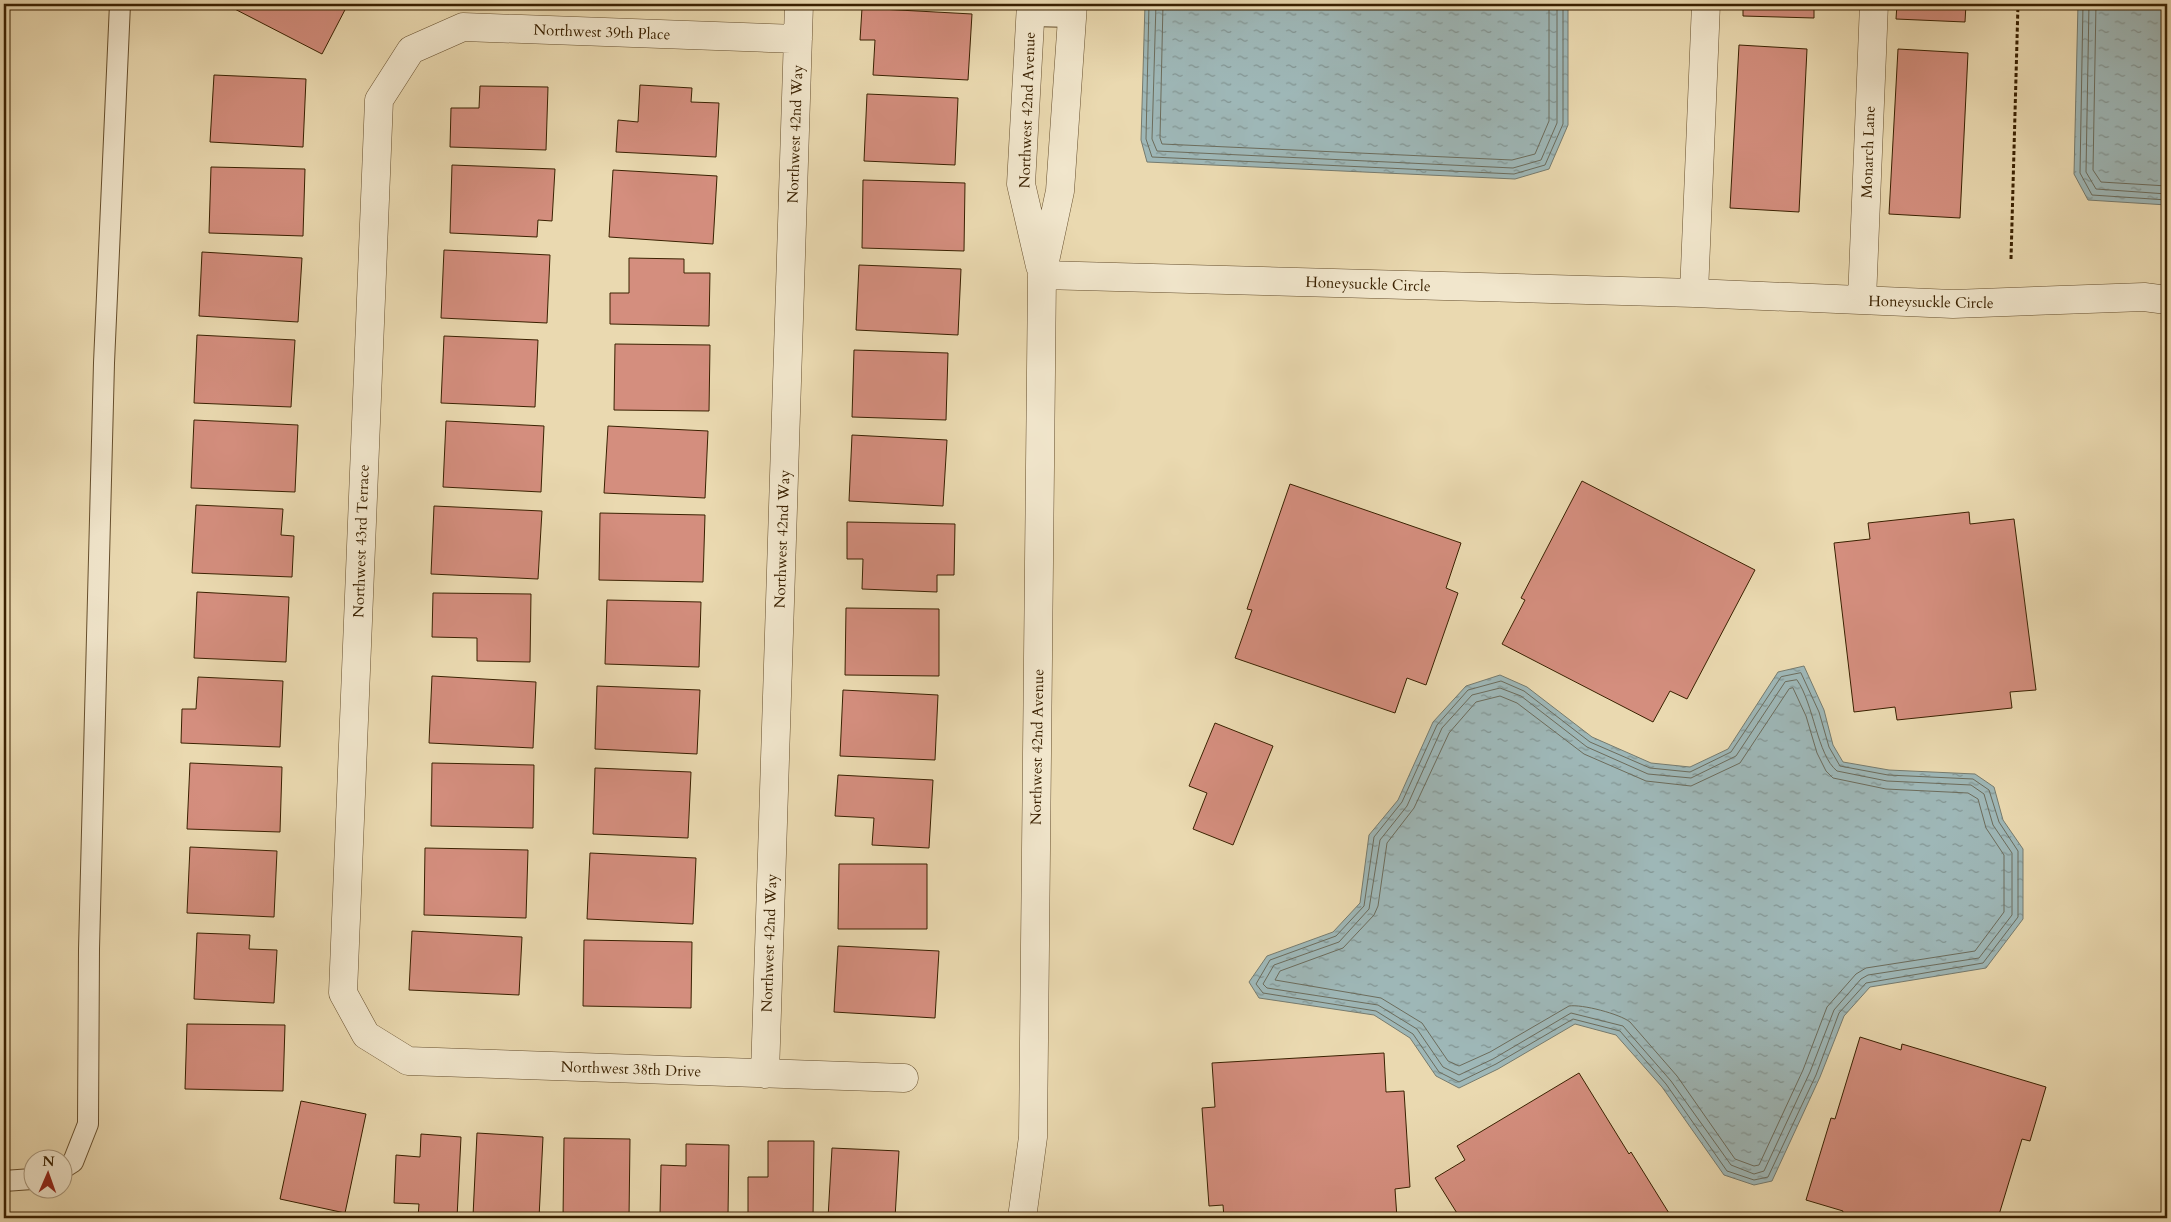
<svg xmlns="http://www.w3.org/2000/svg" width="2171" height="1222" viewBox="0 0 2171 1222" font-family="Cardo,serif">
<defs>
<pattern id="water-ripples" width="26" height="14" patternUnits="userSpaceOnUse" patternTransform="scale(1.25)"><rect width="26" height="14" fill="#9eb7b7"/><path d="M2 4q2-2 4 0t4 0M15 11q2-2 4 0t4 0" fill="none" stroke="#829492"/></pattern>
</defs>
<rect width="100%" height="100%" fill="#ead9b0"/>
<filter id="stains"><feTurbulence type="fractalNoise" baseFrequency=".004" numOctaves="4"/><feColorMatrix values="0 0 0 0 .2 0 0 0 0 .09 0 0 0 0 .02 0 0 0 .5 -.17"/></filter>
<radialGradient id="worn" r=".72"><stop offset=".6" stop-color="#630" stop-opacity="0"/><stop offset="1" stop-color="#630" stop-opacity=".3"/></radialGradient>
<!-- water -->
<path fill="url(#water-ripples)" stroke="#767b6e" d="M1145 4H1568V125L1549 169 1515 179 1147 162 1141 140Z
M2078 4H2167V205L2088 200 2074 174Z
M1804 666 1824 710 1833 745 1843 762 1889 770 1975 774 1994 787 2003 820 2023 849V919L1986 968 1870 987 1844 1016 1820 1077 1772 1181 1754 1185 1724 1175 1662 1087 1616 1035 1575 1024 1498 1069 1459 1088 1436 1076 1410 1038 1374 1015 1259 998 1249 982 1267 956 1333 932 1360 903 1369 835 1398 800 1433 722 1466 686 1500 675 1527 687 1592 737 1651 763 1690 767 1728 749 1778 672Z"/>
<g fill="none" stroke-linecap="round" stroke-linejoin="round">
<!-- shore -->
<path stroke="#6c6c5c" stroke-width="1" d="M1149 4 1146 139 1152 157 1514 174 1545 165 1563 124V4
M1156 4 1152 139 1157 151 1513 168 1541 160 1557 123V4
M1163 4 1160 138 1162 144 1512 160 1535 154 1549 121V4
M2083 4 2080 173 2092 195 2167 200
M2089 4 2086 172 2096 189 2167 194
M2096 4 2093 170 2101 182 2167 186
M1801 673 1819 712 1829 747 1840 766 1888 775 1973 779 1989 790 1999 822 2018 851V917L1983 963 1866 983 1839 1013 1816 1075 1768 1177 1754 1180 1727 1171 1666 1084 1620 1031 1573 1019 1496 1064 1459 1082 1439 1072 1413 1034 1376 1011 1263 993 1256 984 1270 960 1336 936 1364 906 1374 837 1402 802 1437 725 1468 690 1501 681 1524 691 1590 742 1650 768 1690 772 1731 752 1781 677Z
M1797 680C1814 704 1817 755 1837 771L1887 781 1971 785 1984 794 1993 825 2012 853V915L1979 958 1868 975 1861 979 1834 1010 1810 1072 1764 1171 1754 1174 1731 1165 1671 1081 1623 1026 1571 1013 1493 1059 1459 1075 1443 1067 1417 1029 1378 1005 1267 988 1263 984 1274 965 1339 942 1369 909 1380 840 1407 806 1442 728 1472 695 1500 688 1521 696 1587 747 1648 774 1691 778 1736 756 1785 682Z
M1793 688 1806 716 1817 753 1826 771 1833 778 1886 789 1968 793 1978 799 1986 828 2004 855V912L1975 951 1866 968 1856 974 1827 1007 1803 1070 1759 1165 1754 1166 1735 1159 1677 1076 1630 1022C1620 1014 1582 1004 1569 1006L1490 1052 1459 1066 1448 1061 1422 1023 1381 998 1275 980 1280 971 1343 948 1374 915 1378 906 1387 843 1414 808 1449 733 1476 702 1500 696 1517 703 1584 754 1646 781 1691 786 1740 763 1789 689Z"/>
</g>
<!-- building -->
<path fill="#d48e7e" stroke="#3a2101" d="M225 4H348L322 54Z
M1743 4H1814V18L1743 16Z
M1897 4H1966L1965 22 1896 19Z
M862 8 972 14 968 80 873 75 875 40H860Z
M1739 45 1807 49 1799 212 1730 208Z
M1898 49 1968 53 1960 218 1889 214Z
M214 75 306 79 303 147 210 142Z
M640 85 692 88 691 102 719 103 716 157 616 152 618 120 638 122Z
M480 86 548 87 546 150 450 147 451 108H479Z
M867 94 958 98 955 165 864 161Z
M452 165 555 169 552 221 538 220 537 237 450 233Z
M211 167 305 169 303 236 209 233Z
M613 170 717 176 713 244 609 237Z
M863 180 965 183 964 251 862 248Z
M444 250 550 255 547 323 441 318Z
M202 252 302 258 298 322 199 316Z
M629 258 684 259V273H710L709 326 610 324V293H629Z
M859 265 961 269 958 335 856 330Z
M197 335 295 340 291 407 194 403Z
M444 336 538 340 535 407 441 403Z
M615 344 710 345 709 411 614 410Z
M854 350 948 353 946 420 852 417Z
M194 420 298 425 295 492 191 488Z
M446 421 544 426 541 492 443 487Z
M608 426 708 431 705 498 604 493Z
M852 435 947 440 943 506 849 501Z
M1582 481 1755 570 1687 699 1670 691 1653 722 1502 644 1525 600 1521 598Z
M1290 484 1461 543 1446 588 1458 593 1426 685 1407 678 1395 713 1235 658 1252 610 1247 609Z
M196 505 283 509 281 535 294 536 292 577 192 573Z
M434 506 542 511 538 579 431 574Z
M1969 512 1970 524 2014 519 2036 690 2010 692 2012 708 1897 720 1895 707 1854 712 1834 543 1870 539 1868 523Z
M600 513 705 515 703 582 599 580Z
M847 522 955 524 954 575H937V592L862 589 863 559H847Z
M197 592 289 597 286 662 194 658Z
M433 593 531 594 530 662 477 661V638L432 637Z
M607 600 701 602 699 667 605 664Z
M846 608 939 609V676L845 675Z
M432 676 536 682 533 748 429 743Z
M198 677 283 681 280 747 181 743 182 709H196Z
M597 686 700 690 697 754 595 749Z
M843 690 938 695 935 760 840 756Z
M1215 723 1273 746 1233 845 1193 829 1207 793 1189 786Z
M190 763 282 767 280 832 187 829Z
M432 763 534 765 533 828 431 826Z
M595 768 691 772 688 838 593 834Z
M838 775 933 780 929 848 872 845 874 818 835 816Z
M190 847 277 851 274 917 187 913Z
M425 848 528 850 526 918 424 915Z
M590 853 696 858 693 924 587 919Z
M839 864H927V929H838Z
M412 931 522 937 519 995 409 990Z
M197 933 250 935 249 949 277 950 274 1003 194 999Z
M584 940 692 942 691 1008 583 1006Z
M838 946 939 951 935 1018 834 1012Z
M187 1024 285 1025 283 1091 185 1089Z
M1860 1037 1901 1050 1902 1044 2046 1087 2030 1141 2022 1139 1998 1218H1841L1843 1211 1806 1200 1831 1118 1835 1119Z
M1384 1053 1386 1092 1404 1091 1410 1187 1395 1189 1397 1218H1224L1223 1205 1209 1206 1202 1108 1215 1107 1212 1063Z
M1579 1073 1629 1154 1631 1152 1672 1218H1460L1435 1178 1465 1160 1457 1146Z
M301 1101 366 1114 345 1213 280 1199Z
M477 1133 543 1137 539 1218 473 1216Z
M421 1134 461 1137 457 1218 418 1217 419 1204 394 1203 396 1155 420 1157Z
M564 1138 630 1139 629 1218H563Z
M768 1141H814L813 1218H748V1177H768Z
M686 1144 729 1145 728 1215 660 1214 661 1165 686 1166Z
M832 1148 899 1151 895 1218H828Z"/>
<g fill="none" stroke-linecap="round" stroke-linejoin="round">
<defs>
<path id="service" d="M1031 16 1072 17
M62 1169 73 1162 88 1124 89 949 104 363 120 4
M4 1181 32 1179"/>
<path id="minor" d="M1031 4 1021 184 1040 266
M798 39 463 27 411 50 379 100 343 993 366 1035 408 1061 904 1078
M1042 275 1694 293 1953 304 2144 297 2167 300
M1694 293 1706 4
M1862 300 1874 4
M765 1074 799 4
M1022 1218 1033 1137 1042 275 1060 191 1073 4"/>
</defs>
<!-- service casing -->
<use href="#service" stroke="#664f2d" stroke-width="22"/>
<!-- minor casing -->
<use href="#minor" stroke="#664f2d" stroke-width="29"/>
<!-- path -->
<path stroke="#3a2101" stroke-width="3" stroke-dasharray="4 2.5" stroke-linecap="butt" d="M2011 259 2018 4"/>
<!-- service -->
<use href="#service" stroke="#f1e6cc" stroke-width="20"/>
<!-- minor -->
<use href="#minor" stroke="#f1e6cc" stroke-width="28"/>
</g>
<g text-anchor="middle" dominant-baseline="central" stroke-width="4" stroke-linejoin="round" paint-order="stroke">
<!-- street labels -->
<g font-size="15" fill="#3a2101" stroke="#f1e6cc">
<text transform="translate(602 32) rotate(2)">Northwest 39th Place</text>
<text transform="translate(1027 110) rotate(-88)">Northwest 42nd Avenue</text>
<text transform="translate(795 134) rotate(-88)">Northwest 42nd Way</text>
<text transform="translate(1868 152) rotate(-88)">Monarch Lane</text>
<text transform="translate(1368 284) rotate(2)">Honeysuckle Circle</text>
<text transform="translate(1931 302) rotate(1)">Honeysuckle Circle</text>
<text transform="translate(782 539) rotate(-88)">Northwest 42nd Way</text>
<text transform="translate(361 541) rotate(-88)">Northwest 43rd Terrace</text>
<text transform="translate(1037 747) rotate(-89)">Northwest 42nd Avenue</text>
<text transform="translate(769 943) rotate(-88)">Northwest 42nd Way</text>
<text transform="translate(631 1069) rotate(2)">Northwest 38th Drive</text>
</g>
</g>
<!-- margin -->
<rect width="2171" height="1222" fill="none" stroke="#ead9b0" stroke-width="20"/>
<rect x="5" y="5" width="2161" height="1212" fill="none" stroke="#3a2101" stroke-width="2.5"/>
<rect x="10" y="10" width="2151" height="1202" fill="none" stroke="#3a2101"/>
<!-- north arrow -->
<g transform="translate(48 1174) rotate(2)"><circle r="24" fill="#f1e6cc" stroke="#a8977b"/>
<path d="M0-4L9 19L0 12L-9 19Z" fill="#8f2418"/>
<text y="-8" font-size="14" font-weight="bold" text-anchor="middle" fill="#3a2101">N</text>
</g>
<rect width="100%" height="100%" filter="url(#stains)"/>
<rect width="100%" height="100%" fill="url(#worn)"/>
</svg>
